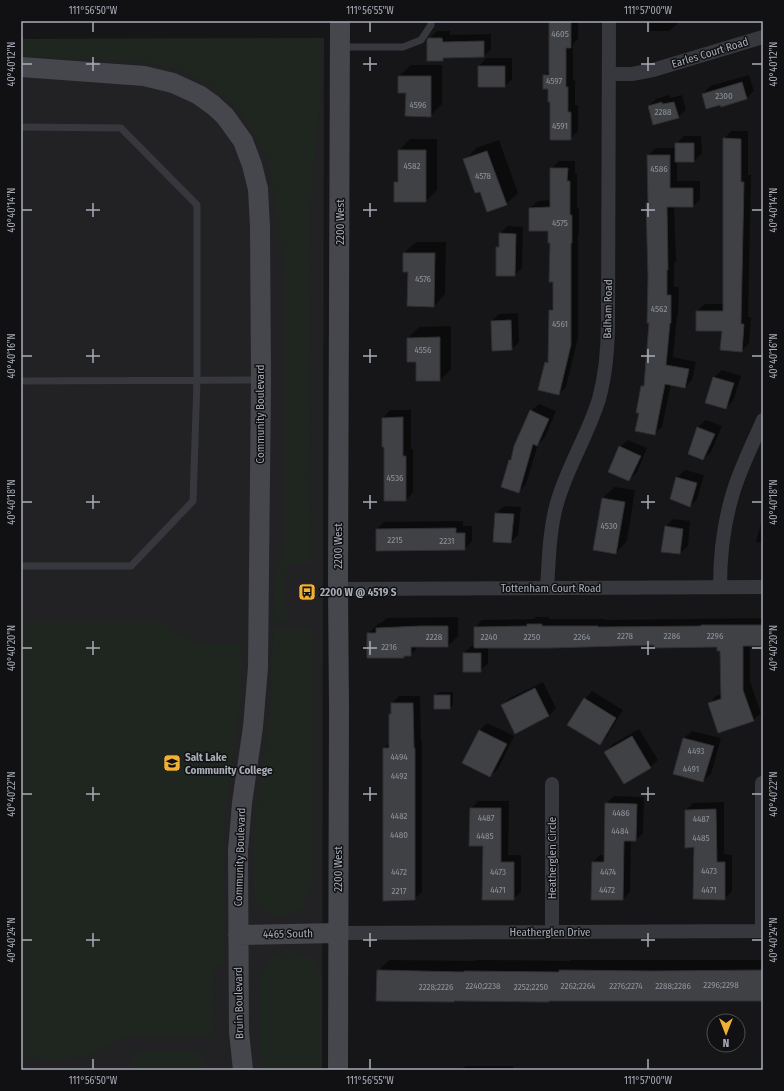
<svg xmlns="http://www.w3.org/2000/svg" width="784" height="1091" viewBox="0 0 784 1091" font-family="'Fira Sans Condensed',sans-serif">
<rect width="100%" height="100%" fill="#161618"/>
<!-- built -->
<path fill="#222225" d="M324 38 322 1070H21V39Z"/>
<!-- green -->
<path fill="#1e261f" d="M321 38 320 102 310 211 311 564 288 563V571L281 578 287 585 281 592 288 598 281 605 288 612V621H273L274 581 285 546V268L270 169C252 114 213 74 155 64 137 61 118 61 100 60 74 59 47 58 21 56V39Z
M21 621H164L179 636 184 631 196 643H243L241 695 223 830V965H218L215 970 214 1031 212 1035 209 1037H133C114 1039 106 1050 90 1055 71 1061 41 1058 21 1058Z
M311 628V887C304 925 258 924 254 891 248 832 263 769 270 711 273 683 273 656 273 629Z
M288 952C309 951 320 963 322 983V1070H260V975C268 961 271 955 288 952Z
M133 1051H203V1070H133Z"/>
<!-- shadow -->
<path fill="#0007" d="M59 21H81L79 23 59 22Z
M550 21H578V39L573 44V80H575V105H578V131L570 139 551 101 549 88 544 76 550 70Z
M650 21H677V24L669 31H650Z
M437 31H450V35L491 34V49L484 56 445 57 442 60 429 39Z
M486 58H512V79L505 86H479V66Z
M411 65H442V104L430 116 407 92 399 76Z
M749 75 754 91 746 98 703 94 710 86Z
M669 95 670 98 682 95 686 110 678 117 649 106 656 99Z
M731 131H748V175H751L748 317H751L749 343 741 351 723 330 697 311 705 304H724V139Z
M684 136H701L702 153 694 161H677V181H700V199L693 206H674L676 262 674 263V287H679L678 315 677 316 673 357 696 362 692 380 685 387 671 384 662 427 654 434 640 412 642 386 645 384 650 322 648 155 656 148H676V144Z
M410 139H437V190L426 201 395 183 399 180V150Z
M499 140 518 193 506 204 480 191 465 160 476 148Z
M559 161H575V174H577V208H579V234L578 236V337L566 387 559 394 546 363 550 359V310L554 306V281L549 230 530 208 538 201 551 200V169Z
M507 226 523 227 522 268 514 275 497 247 500 245V234Z
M416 242H446L445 294 434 306 409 271H404V253Z
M518 313 519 342 512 349 492 321 499 314Z
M451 326V369L440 380 408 338 419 327Z
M722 370 741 376 733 401 725 408 706 402 714 377Z
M539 404 556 411 545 437 538 444 526 484 519 492 510 460 531 411Z
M390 410H411V449H413V492L406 500 385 446H383V418Z
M706 420 722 426 711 452 703 459 690 453 698 427Z
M628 440 647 448 637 472 629 480 620 447Z
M685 470 704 475 697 499 690 506 677 477Z
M614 487 635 490 627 541 616 553 594 549 603 498Z
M504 506 521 507 518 535 511 542 496 513Z
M763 516V543L756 542Z
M673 519 690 521 688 546 680 553 662 551 666 526Z
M463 521V526H472V541L465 549 377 529 384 522Z
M458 617V636L448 646H419L411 654H406L404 657 368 634 379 623H381L387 618Z
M536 617H549V619H605V620L763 618V645H750V682L761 713 753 720 709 704 716 696 722 694 721 650 718 646 655 644 488 647V663L480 671 464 653 471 646H475V628L482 620 533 619Z
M543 682 556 708 549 716 502 705 510 698Z
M592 691 623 710 607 736 600 743 585 699Z
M439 692H453V705L450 708 435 695Z
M399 696H420L421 741H422V892L414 899 384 748 390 742V714L392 712V703Z
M487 723 514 736 498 769 490 776 463 763 480 730Z
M639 729 658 760 650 767 606 752 613 744Z
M692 731 721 738 711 774 703 781 674 773 684 738Z
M614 796 644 797 643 833 636 840H631L630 892 623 899 593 862 600 855H605L606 804Z
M478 801H509L508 855H521V892L513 899 484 845 471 809Z
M724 802V854L732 855V891L724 899 695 846 686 810 693 803Z
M389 960 475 961 476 960 570 961 571 960H763V1000L378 971Z
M466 1066H513V1070H402L403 1069 463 1068Z"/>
<!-- building -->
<path fill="#404145" stroke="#303034" d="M549 21H571V48H566V87H568V112H571V140H550V102H548V89H543V75H549Z
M428 38H442L443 42 484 41V57L443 58V61H427V40Z
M478 66H505V87H478Z
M398 76H431V117L405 116 406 93H398Z
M742 82 747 99 721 107 720 105 706 109 702 94Z
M662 102V104L674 102 679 118 653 125 648 106Z
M723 138 741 139V182H744L741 324H744L742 352 720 350 722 331H696V311H723Z
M675 143H694V162H675Z
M398 150H426V202H394V182H398Z
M487 151 507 205 487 212 480 192 475 193 463 159Z
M647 155H670V188H693V207H667L668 270H667V295H671V323H670L666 365 689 369 685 388 665 384 655 435 635 431 639 413H636L641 386H644L649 323H647L648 277 646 203H648Z
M550 168H568L567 181H570V215H572V243H571V345L559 395 538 390 545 362 548 363 549 310H553V282H549L550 243H548V231H529V208L550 207Z
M499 233 516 234 515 276H496V247H499Z
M403 253H435L434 307 407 306 408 272H403Z
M511 320 512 350 492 351 491 321Z
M440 337V381H416V362H407V338Z
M713 377 734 383 726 409 705 403Z
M530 410 549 419 537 446 533 444 519 493 501 487 509 460H511L514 446Z
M403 417V456H406V501H384V447H382V418Z
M697 427 715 434 703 460 688 454Z
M619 446 641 456 629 481 608 472Z
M676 477 697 483 690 507 670 499Z
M602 498 625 502 616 554 593 550Z
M495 513 514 514 511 543 493 542Z
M665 526 683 529 680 554 661 552Z
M456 528V533H465V550L376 551V529Z
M527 624H542V626H598V627L701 626V625H763V646H743V690L754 721 718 733 708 703 721 699 720 651H717V647L654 648V645L550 648H474V627L527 626Z
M420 626H448V647H411V656H404V658H367V633H376V628Z
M463 653H481V672H463Z
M535 688 549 716 515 734 501 705Z
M434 695H450V709H434Z
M584 698 616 718 600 745 567 725Z
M391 703H413L414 748H415V900L383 901V748H389V714H391Z
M479 730 507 744 490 777 462 763Z
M632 736 651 768 624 784 604 752Z
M683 738 714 746 703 782 673 774Z
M605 803 637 804 636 841H624L623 900H591L592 862H604Z
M470 808H501V862H514V900H482L483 846H469Z
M716 809 717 862H725V900L693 899 694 847 685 848V810Z
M377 970 464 972V971L559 972V970L654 971 763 970V1001H549V1002L454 1001V1002L376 1001Z"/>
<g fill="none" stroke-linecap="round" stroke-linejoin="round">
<!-- lane -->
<path stroke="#37383d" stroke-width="7" d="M341 47H403L421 40 431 25V21
M21 127 121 128 197 205V380L193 501 131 566H21
M21 381 260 380"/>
<!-- street -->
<path stroke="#37383d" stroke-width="14" d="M609 74H632L653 70 763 37
M720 587C720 558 723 528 731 500 738 472 752 446 763 420
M547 588C549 560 549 531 557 503 567 467 588 435 599 399 606 373 608 347 608 321L609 21
M338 589 763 587
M762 783V931
M552 784V932
M337 933 763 931"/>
<!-- secondary -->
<path stroke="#45474d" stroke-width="20" d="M21 67 144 76 173 83 199 95 213 105 225 116 243 141 252 165 258 189 260 227 261 380 258 667 253 727 242 803 238 850 239 1032 243 1070
M238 935 337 933
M338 1070 339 708 338 589 340 21"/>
</g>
<!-- ticks -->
<path fill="none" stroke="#a8adb8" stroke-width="1.5" d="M93 22V32M370 22V32M648 22V32M93 57V71M370 57V71M648 57V71M22 64H32M86 64H100M363 64H377M641 64H655M752 64H762M93 203V217M370 203V217M648 203V217M22 210H32M86 210H100M363 210H377M641 210H655M752 210H762M93 349V363M370 349V363M648 349V363M22 356H32M86 356H100M363 356H377M641 356H655M752 356H762M93 495V509M370 495V509M648 495V509M22 502H32M86 502H100M363 502H377M641 502H655M752 502H762M93 641V655M370 641V655M648 641V655M22 648H32M86 648H100M363 648H377M641 648H655M752 648H762M93 787V801M370 787V801M648 787V801M22 794H32M86 794H100M363 794H377M641 794H655M752 794H762M93 933V947M370 933V947M648 933V947M22 940H32M86 940H100M363 940H377M641 940H655M752 940H762M93 1059V1069M370 1059V1069M648 1059V1069"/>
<!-- icons -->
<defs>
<symbol id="bus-square" viewBox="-11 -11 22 22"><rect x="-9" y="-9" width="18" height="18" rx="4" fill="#f2b134" stroke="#111113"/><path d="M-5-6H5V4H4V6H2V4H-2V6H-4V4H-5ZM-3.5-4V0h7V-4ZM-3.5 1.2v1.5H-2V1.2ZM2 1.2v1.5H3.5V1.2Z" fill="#111"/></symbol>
<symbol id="university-square" viewBox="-11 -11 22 22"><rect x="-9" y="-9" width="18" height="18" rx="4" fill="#f2b134" stroke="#111113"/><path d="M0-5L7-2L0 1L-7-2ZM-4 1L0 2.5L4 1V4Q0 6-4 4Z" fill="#111"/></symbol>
</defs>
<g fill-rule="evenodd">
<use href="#bus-square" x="297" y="582" width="20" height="20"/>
<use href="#university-square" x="162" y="753" width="20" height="20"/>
</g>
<g text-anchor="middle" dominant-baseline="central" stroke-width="3" stroke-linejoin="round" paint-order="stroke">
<!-- number labels -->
<g font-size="9" fill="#8e929b">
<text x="560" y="34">4605</text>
<text x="554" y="81">4597</text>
<text x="724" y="96">2300</text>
<text x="418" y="105">4596</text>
<text x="663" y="112">2288</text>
<text x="560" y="126">4591</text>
<text x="412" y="166">4582</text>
<text x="659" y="169">4586</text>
<text x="483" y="176">4578</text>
<text x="560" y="223">4575</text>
<text x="423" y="279">4576</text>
<text x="659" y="309">4562</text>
<text x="560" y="324">4561</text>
<text x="423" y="350">4556</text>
<text x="395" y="478">4536</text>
<text x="609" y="526">4530</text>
<text x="395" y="540">2215</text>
<text x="447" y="541">2231</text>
<text x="625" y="636">2278</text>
<text x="672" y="636">2286</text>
<text x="715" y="636">2296</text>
<text x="434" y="637">2228</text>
<text x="489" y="637">2240</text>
<text x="532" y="637">2250</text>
<text x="582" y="637">2264</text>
<text x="389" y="647">2216</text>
<text x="696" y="751">4493</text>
<text x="399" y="757">4494</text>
<text x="691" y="769">4491</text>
<text x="399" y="776">4492</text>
<text x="621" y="813">4486</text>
<text x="399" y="816">4482</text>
<text x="486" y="818">4487</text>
<text x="701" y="819">4487</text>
<text x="620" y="831">4484</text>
<text x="399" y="835">4480</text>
<text x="485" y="836">4485</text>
<text x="701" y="838">4485</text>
<text x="709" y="871">4473</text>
<text x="399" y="872">4472</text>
<text x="498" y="872">4473</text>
<text x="608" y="872">4474</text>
<text x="498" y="890">4471</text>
<text x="607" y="890">4472</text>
<text x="709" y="890">4471</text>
<text x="399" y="891">2217</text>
<text x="721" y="985">2296;2298</text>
<text x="483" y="986">2240;2238</text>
<text x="578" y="986">2262;2264</text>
<text x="626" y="986">2276;2274</text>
<text x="673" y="986">2288;2286</text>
<text x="436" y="987">2228;2226</text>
<text x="531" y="987">2252;2250</text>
</g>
<!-- street labels -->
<g font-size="11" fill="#a8adb8" stroke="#111113">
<text transform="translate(710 53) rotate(-17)">Earles Court Road</text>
<text transform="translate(340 222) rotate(-90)">2200 West</text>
<text transform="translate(608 309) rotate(-89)">Balham Road</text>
<text transform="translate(260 414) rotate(-90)">Community Boulevard</text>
<text transform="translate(338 546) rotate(-90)">2200 West</text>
<text x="551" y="588">Tottenham Court Road</text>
<text transform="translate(240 857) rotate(-88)">Community Boulevard</text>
<text transform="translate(552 858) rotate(-90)">Heatherglen Circle</text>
<text transform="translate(338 869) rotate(-90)">2200 West</text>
<text x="550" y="932">Heatherglen Drive</text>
<text transform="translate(288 934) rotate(-1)">4465 South</text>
<text transform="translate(239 1003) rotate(-91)">Bruin Boulevard</text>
</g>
<!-- poi labels -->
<g font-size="11" font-weight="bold" fill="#a8adb8" stroke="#111113" text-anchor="start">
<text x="320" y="592">2200 W @ 4519 S</text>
<text x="185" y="757">Salt Lake<tspan x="185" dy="13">Community College</tspan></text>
</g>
</g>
<!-- border -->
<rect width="784" height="1091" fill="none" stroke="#111113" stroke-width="44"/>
<!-- north arrow -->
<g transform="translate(726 1033) rotate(180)"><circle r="19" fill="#111113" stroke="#4d4f55"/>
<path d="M0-3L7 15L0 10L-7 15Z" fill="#f2b134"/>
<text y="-6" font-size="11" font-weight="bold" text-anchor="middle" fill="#a8adb8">N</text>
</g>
<rect x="22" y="22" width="740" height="1047" fill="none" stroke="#a8adb8" stroke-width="1.5"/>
<g font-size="10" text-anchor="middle" fill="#a8adb8">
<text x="93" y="14">111°56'50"W</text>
<text x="370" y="14">111°56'55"W</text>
<text x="648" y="14">111°57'00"W</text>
<text transform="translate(773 64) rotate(-90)" y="4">40°40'12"N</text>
<text transform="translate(11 64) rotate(-90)" y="4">40°40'12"N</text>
<text transform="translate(773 210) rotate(-90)" y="4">40°40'14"N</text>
<text transform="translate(11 210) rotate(-90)" y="4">40°40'14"N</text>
<text transform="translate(773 356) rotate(-90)" y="4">40°40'16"N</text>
<text transform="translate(11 356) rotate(-90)" y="4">40°40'16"N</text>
<text transform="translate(773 502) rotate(-90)" y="4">40°40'18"N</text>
<text transform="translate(11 502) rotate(-90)" y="4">40°40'18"N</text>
<text transform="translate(773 648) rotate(-90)" y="4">40°40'20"N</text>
<text transform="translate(11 648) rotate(-90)" y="4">40°40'20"N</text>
<text transform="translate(11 794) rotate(-90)" y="4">40°40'22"N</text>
<text transform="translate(773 794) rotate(-90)" y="4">40°40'22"N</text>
<text transform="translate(11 940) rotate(-90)" y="4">40°40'24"N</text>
<text transform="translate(773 940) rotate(-90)" y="4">40°40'24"N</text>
<text x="93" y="1084">111°56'50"W</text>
<text x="370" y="1084">111°56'55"W</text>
<text x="648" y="1084">111°57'00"W</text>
</g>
</svg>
